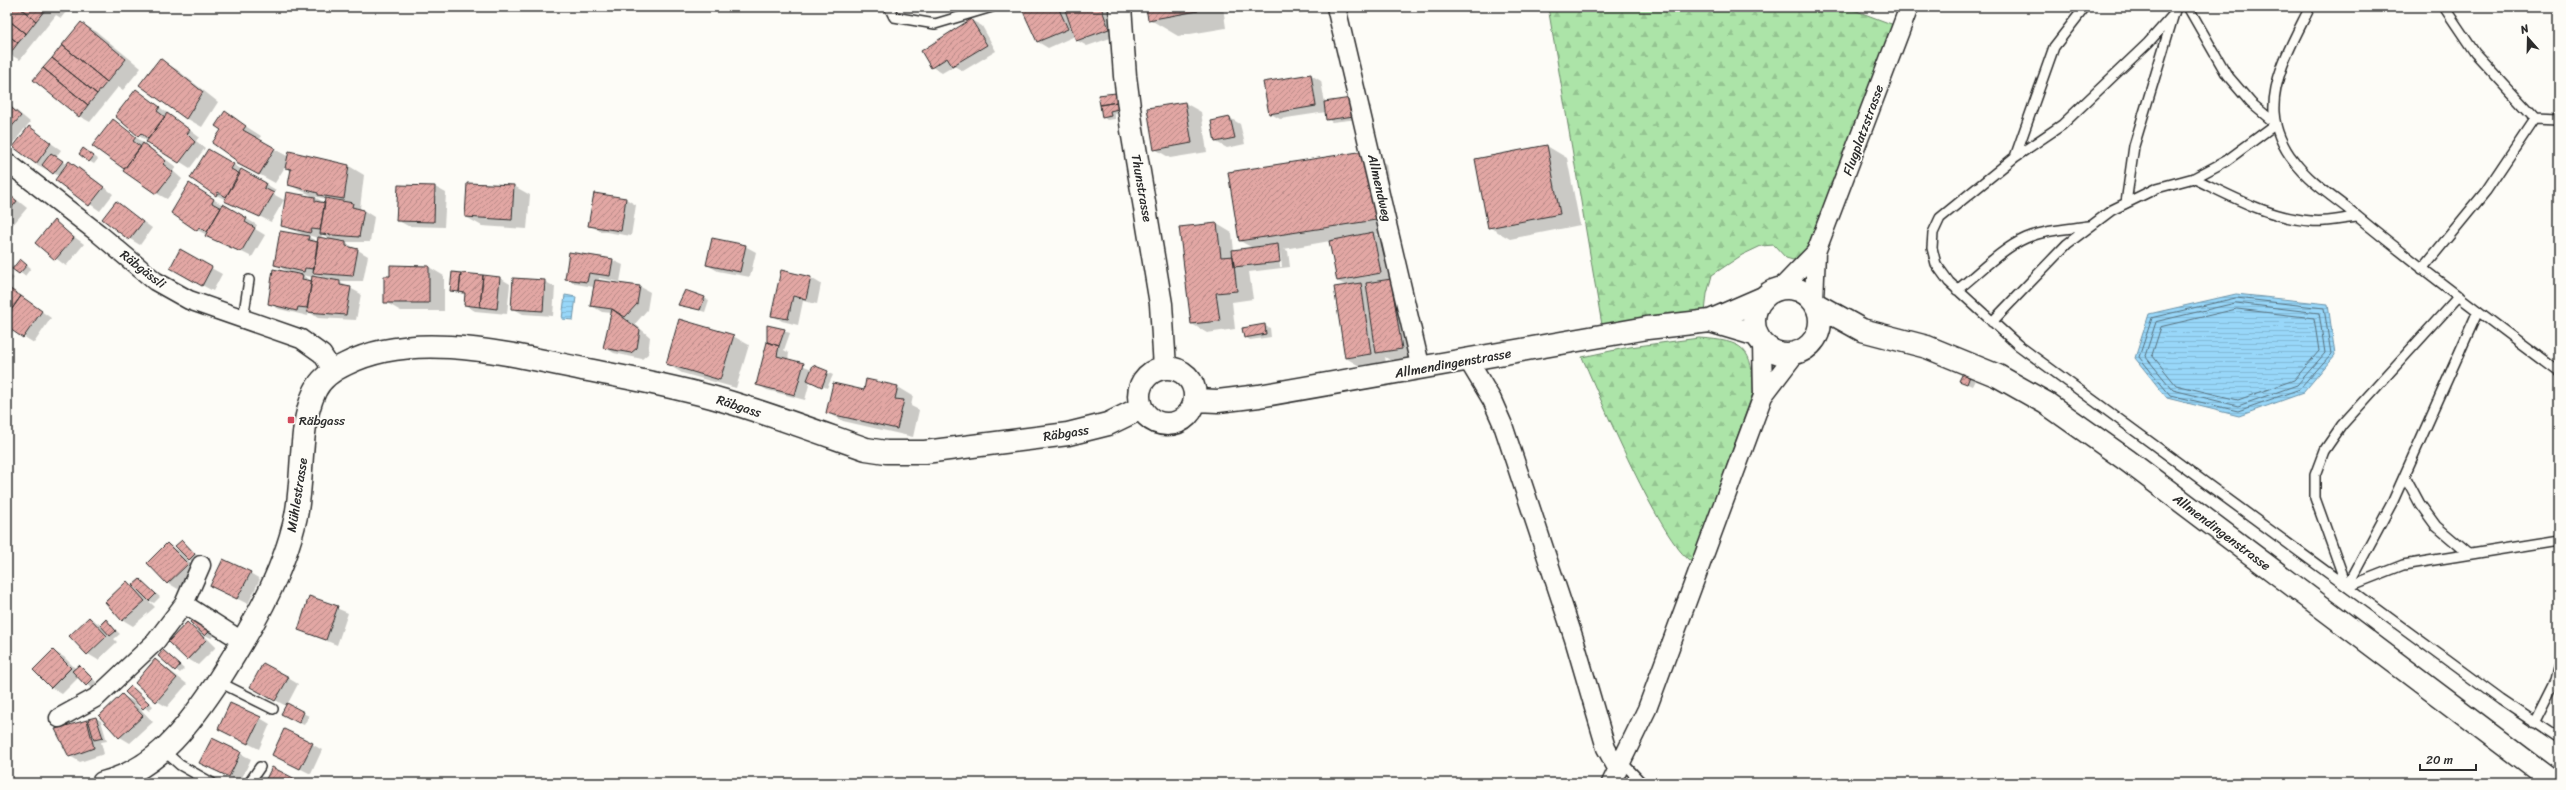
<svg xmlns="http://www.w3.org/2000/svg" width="2566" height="790" viewBox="0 0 2566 790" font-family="Sriracha,sans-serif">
<defs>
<pattern id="forest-firs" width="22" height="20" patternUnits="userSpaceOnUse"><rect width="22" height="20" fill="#ace4a8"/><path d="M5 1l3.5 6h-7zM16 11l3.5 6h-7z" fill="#94c491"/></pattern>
<pattern id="water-rules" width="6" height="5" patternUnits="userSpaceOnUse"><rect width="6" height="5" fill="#98d7f9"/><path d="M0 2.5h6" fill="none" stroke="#83b9d6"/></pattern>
<pattern id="building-hatch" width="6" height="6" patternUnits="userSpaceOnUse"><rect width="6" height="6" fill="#e2a7a4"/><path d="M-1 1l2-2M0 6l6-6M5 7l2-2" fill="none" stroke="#b78886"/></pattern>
</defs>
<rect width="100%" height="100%" fill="#fdfcf7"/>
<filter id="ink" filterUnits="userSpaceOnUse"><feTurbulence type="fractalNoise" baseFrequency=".025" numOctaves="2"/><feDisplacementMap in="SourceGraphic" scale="8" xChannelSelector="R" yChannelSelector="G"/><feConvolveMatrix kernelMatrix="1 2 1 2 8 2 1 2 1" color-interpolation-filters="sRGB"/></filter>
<g filter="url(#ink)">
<!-- forest -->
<path fill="url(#forest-firs)" stroke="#6c886a" d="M1548 7H1846L1894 25 1805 253 1793 260 1786 258 1774 245 1761 246 1742 255 1712 275 1707 294 1705 312 1602 325Z
M1699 338C1744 341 1753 347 1753 393L1692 562C1661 544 1599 395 1582 357L1630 347Z"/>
<!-- water -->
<path fill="url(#water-rules)" stroke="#6c92a7" d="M2236 294 2328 304 2335 355 2303 393 2239 416 2167 398 2135 358 2149 314Z
M565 295 576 297 573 320 562 319Z"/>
<!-- shadow -->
<path fill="#0003" fill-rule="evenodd" d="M7 7H70L61 18 56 15 20 60 7 53Z
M1022 7H1109L1119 35 1087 46 1076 40 1075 36 1048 48 1038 42Z
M1147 7H1223L1226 28 1178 36 1149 19Z
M1289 7H1323V8L1300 13Z
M971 20 982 26 996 51 963 71 954 66 942 73 932 67Z
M81 23 97 32 141 68 123 90 118 87 90 122 79 116Z
M160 60 176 69 218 102 202 127 186 118Z
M1311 75 1321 81 1325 103 1358 119 1332 122 1327 119 1326 112 1280 119 1269 113Z
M137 90 199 137 196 141 205 148 190 168 139 136 116 116Z
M1116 94 1121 97 1123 112 1115 113V119L1107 120 1103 117Z
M7 103 30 122 11 146 7 143Z
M1185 103 1201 112 1207 152 1170 158 1155 149 1148 109Z
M225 113 261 136 258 140 289 157 349 166 364 175 360 208 374 217 370 242H337L346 243 368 256 363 281H332L339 282 361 294 356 320 318 318 309 312 308 316 279 309 269 303 290 273 276 265 302 234 282 225 311 195 289 185 292 171 285 167 275 183 253 171 222 130ZM313 196 326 199 325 203ZM322 234 333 241 321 239ZM307 235 319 238 318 242 307 236ZM315 273 326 279 314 277ZM302 275 312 277V281Z
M1230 118 1240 124 1245 144 1227 148 1216 142 1212 122Z
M113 120 176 167 173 171 182 179 167 199 147 188 125 171 126 169 93 146Z
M29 128 61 150 56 157 67 165 69 162 80 168 113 194 100 211 56 180 59 176 36 164Z
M1547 146 1567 158 1580 225 1510 239 1489 227Z
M84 149 98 159 94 164 89 161Z
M1365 152 1386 164 1396 231 1375 234 1389 243 1417 358 1393 362 1385 357 1386 363 1361 367 1346 358 1347 286 1337 281 1330 241 1284 249 1288 251 1290 267 1249 272 1253 299 1232 302 1235 329 1207 333 1192 324 1217 224 1232 233 1234 251 1253 248 1240 241ZM1278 251H1280L1282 267H1280Z
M219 156 276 190 273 194 284 200 271 222 216 195Z
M468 184 514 186 530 195 527 229 482 226 466 217Z
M189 185 257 225 255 229 265 235 252 257 197 230Z
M399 186 435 187 446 193 444 227 408 226 397 220Z
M7 192 27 208 11 227 7 225Z
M595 194 626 199 636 205 631 236 600 231 589 225Z
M116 202 152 228 140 245 130 239Z
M54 222 84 244 66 266 36 243Z
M745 246 756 252 750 277 718 271 707 265Z
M180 251 222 274 213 291 181 274Z
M612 260 623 265 620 282 599 278V281L639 286 650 292 647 310 635 324 650 337 648 354 642 359 614 353 604 347 612 313 602 312 592 306 594 287 576 284 566 278Z
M25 263 31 268 25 276 14 269Z
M429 267 444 276V311H401L385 302Z
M782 272 811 278 821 284 817 304 803 301 798 325 782 321 772 315Z
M7 273 14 278 7 287Z
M500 278 510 284 507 314 475 311 465 305 466 295 451 290Z
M544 281 555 287 553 316 523 314 512 308Z
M7 287 51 318 34 343 7 326Z
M704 298 709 300 705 312 679 304Z
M768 326 790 333 784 350 789 353 788 360 812 369 813 366 833 375 827 388 810 381 805 400 767 390 757 384 768 342Z
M1265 326 1270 328 1271 337 1250 340 1245 337Z
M733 336 749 345 736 388 682 373 667 364Z
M1963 374 1975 380 1972 386 1965 383Z
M898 387 913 396 911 406 919 410 913 437 843 421 827 412Z
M182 541 199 557 194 562 186 558 198 570 178 589 168 583V544L181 552Z
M250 573 260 579 248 604 221 591Z
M140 580 160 597 154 603 148 600 155 607 133 626 123 620 127 582 134 586Z
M310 597 348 613 337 645 299 630Z
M90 618 101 625 106 621 120 634 114 639 117 642 98 660 88 654Z
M199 622 214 635 211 638 203 634 216 647 198 665 188 659 169 642 187 623 198 630Z
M53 651 64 657 76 669 79 666 84 669 97 683 92 688 79 677 62 694 52 688 34 670Z
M164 651 184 669 180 673 159 656Z
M156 660 187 684 167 707 157 701Z
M288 678 298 684 287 705 309 716 304 725 287 717 286 706 261 692Z
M131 687 153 706 149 711 127 692Z
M122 695 133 701 153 722 130 743 120 737Z
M96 718 101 721 107 741 101 742 104 754 80 762 70 756 87 722 91 724 90 720Z
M260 718 270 724 259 749 219 729Z
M212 739 251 759 240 782 211 769Z
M312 744 322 750 311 774 273 755Z"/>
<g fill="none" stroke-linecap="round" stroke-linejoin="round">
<!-- shore -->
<path stroke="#57707d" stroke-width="1" d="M2236 298 2324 308 2331 354 2300 389 2238 411 2170 395 2139 357 2152 318Z
M2236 303 2319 313 2325 353 2297 385 2238 406 2173 390 2145 356 2156 322Z
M2237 309 2314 318 2319 351 2294 380 2238 400 2176 385 2152 355 2161 327Z"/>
</g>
<!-- building -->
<path fill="url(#building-hatch)" stroke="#2b2b2b" d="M7 7H19L36 21 26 34 7 19Z
M19 7H41L45 10 36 21Z
M1021 7H1058L1068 29 1037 42Z
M1064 7H1101L1109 29 1076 41Z
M1146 7H1197L1198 11 1148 20Z
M7 19 26 34 18 43 7 34Z
M971 19 987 45 952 66 947 58 931 68 921 51Z
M81 22 126 59 107 82 62 45Z
M7 34 18 43 9 55 7 54Z
M62 45 107 82 97 94 52 58Z
M52 58 97 94 88 105 43 68Z
M160 58 203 92 186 119 139 85Z
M43 68 88 105 79 117 33 80Z
M1311 74 1316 106 1269 114 1263 82Z
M136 89 160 107 157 111 165 117 148 139 141 133 138 136 115 116Z
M1116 93 1117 102 1100 105 1098 95Z
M1351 98 1354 116 1326 120 1324 102Z
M1117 102 1118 109 1110 111 1111 116 1102 118 1100 105Z
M1185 102 1192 143 1154 150 1147 108Z
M7 104 21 116 7 132Z
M225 111 246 126 243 130 275 148 259 175 236 163 237 161 212 143 221 130 215 126Z
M167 113 190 130 187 134 195 142 179 163 146 142Z
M1230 117 1235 138 1215 142 1211 121Z
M113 119 136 137 133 141 141 147 124 169 92 146Z
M29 126 51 143 36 164 13 147Z
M143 143 166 161 163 164 173 172 156 194 123 171Z
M1547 145 1560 214 1488 228 1475 159Z
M83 148 94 156 89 162 79 154Z
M208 149 234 164 231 169 240 174 226 197 218 192 216 196 190 178Z
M289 151 349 165 344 199 318 195V193L288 185 291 169 285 168Z
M1365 151 1376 220 1239 241 1228 172Z
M51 153 63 161 53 174 42 165Z
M69 161 104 187 89 206 55 180Z
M241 169 266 183 264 188 274 193 260 217 224 201Z
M189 183 214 199 212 203 221 208 207 232 199 227 197 231 171 213Z
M467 183 514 185 512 220 465 217Z
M398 185 435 186 434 222 396 221Z
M286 192 315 197V201L325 203 320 230 312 229 310 233 281 226Z
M7 193 17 201 7 214Z
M594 193 626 198 621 231 588 226Z
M325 198 353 203 352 207 364 210 359 237 320 234Z
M116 201 143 222 129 240 102 219Z
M223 204 247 218 245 222 255 228 241 252 205 236Z
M54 220 74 238 55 260 35 243Z
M1217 223 1221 257 1233 256 1237 291 1216 293 1220 321 1191 324 1179 227Z
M280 231 309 236 308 240 318 242 314 269 305 268 304 272 274 265Z
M1373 232 1381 273 1337 281 1329 241Z
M318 237 346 242V246L358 249 353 276 313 273Z
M712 238 746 245 740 272 706 265Z
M1278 244 1280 262 1234 267 1232 250Z
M180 249 212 267 202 286 170 268Z
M569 252 613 259 610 276 589 273 587 282 565 279Z
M20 259 27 265 19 274 12 269Z
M390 265 429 266V303H384V276H390Z
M273 269 303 275 302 279 312 281 307 308 298 307 297 311 268 304Z
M781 270 811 277 806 299 793 296 788 319 771 316Z
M452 272 461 273 459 292 450 291Z
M461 273 483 275 480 307 464 305 465 293 459 292Z
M483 275 500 277 497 309 480 307Z
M312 276 340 281V285L351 287 346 315 307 312Z
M513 278 545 280 543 311 511 309Z
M1391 279 1402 349 1376 353 1366 283Z
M595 280 640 286 637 304 625 317 612 309 590 306Z
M1361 283 1371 354 1345 358 1334 287Z
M7 287 21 296 7 316Z
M685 290 705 297 700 310 678 305Z
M21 296 42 311 23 338 7 327V316Z
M612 309 640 330 637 348 631 353 603 348Z
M679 319 734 335 720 380 666 364Z
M1265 324 1266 334 1244 338 1242 328Z
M767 325 785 329 779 346 767 342Z
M767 342 779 346 777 356 804 363 795 395 756 385Z
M813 365 828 371 822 387 807 380Z
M1963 373 1970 376 1967 384 1959 381Z
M866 379 898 386 895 399 904 400 897 429 826 413 833 383 864 390Z
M182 540 195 554 189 560 175 546Z
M167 543 188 564 167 584 147 563Z
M223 559 251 572 237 599 210 586Z
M140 579 156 594 149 601 133 585Z
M127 581 145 601 122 621 105 602Z
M309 596 338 606 326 640 298 630Z
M89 617 107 636 87 655 69 636Z
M194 617 210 631 205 636 190 622Z
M106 619 116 631 110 636 100 625Z
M187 622 206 640 187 660 168 642Z
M53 650 71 668 51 688 33 670Z
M163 650 180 665 175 671 158 656Z
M155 659 177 678 156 702 135 683Z
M263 663 289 677 275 701 250 687Z
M79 665 93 679 86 686 72 671Z
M131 686 149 703 143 709 125 692Z
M122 694 143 716 119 738 99 716Z
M230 703 261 717 248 744 218 729Z
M287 703 304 712 299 723 281 714Z
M96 717 103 738 94 740 88 719Z
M87 720 94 748 69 757 55 729Z
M284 729 313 743 300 769 272 755Z
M212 738 241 752 229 777 199 763Z
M272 767 301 782 300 783H264Z
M306 779 313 783H305Z"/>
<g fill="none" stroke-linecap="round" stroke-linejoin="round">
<defs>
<path id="lane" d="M889 7 894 17 935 24 992 7
M2085 7 2054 47 2015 157 1940 218 1933 233 1932 248 1936 264 1949 282 2018 345 2501 700 2559 739
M2310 7C2295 38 2272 76 2274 112 2275 129 2283 148 2294 161 2311 184 2337 199 2358 217 2423 271 2491 321 2559 372
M2444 7 2475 53 2535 118 2559 119
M2015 157 2062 125 2148 43 2173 15
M2193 178C2231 196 2269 218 2311 221 2326 223 2343 218 2358 217
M2126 203 2134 146 2176 7
M2422 269 2486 191 2535 118
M1957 290C1979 273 2001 249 2026 238 2045 230 2068 229 2089 226
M243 319 249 280
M1992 322 2067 244 2112 210 2157 188 2194 178 2226 161 2276 124 2251 103 2227 75 2188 7
M2405 476 2420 504 2436 526 2469 554
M2347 587 2315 498V475L2324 451 2342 425 2459 296
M2347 587 2393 501 2478 311
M2347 587 2403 565 2559 540
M217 681 273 709
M2534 723 2555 681 2559 664
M164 751 180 765 212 783
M1622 762 1642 783
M249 783 260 767"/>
<path id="street" d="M1336 7 1421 369
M7 162 98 233 155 281 189 300 301 339 322 354 333 371
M1781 288 1816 252 1909 7
M1814 301 1816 252
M1762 343 1763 396
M1468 360 1492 400 1503 425 1574 639 1606 748 1618 770
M184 604 201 565
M59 718 97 697 156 641 184 604 242 641
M1611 783 1647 709 1763 396 1795 354"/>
<path id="secondary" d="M1120 7 1125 76 1132 130 1161 304 1165 368
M1754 321a33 33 0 1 1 66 0a33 33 0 1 1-66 0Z
M1817 305 1862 330 1927 347 1998 376 2046 403 2128 461 2555 783
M1710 321 1757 335
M1139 396a28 28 0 1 1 56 0a28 28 0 1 1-56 0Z
M1195 400 1218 401 1259 396 1647 328 1710 321 1763 298
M103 783C156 769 186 729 215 686 248 634 283 577 296 516 304 477 298 427 315 391 321 378 333 370 346 364 415 328 516 356 588 370 633 379 678 387 722 400 770 414 818 432 866 449L886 452H925L1068 434 1108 424 1141 408"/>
</defs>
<!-- lane casing -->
<use href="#lane" stroke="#2b2b2b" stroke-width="12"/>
<!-- street casing -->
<use href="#street" stroke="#2b2b2b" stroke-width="21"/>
<!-- secondary casing -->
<use href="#secondary" stroke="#2b2b2b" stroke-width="25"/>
<!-- lane -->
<use href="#lane" stroke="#fdfcf7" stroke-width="9"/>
<!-- street -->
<use href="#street" stroke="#fdfcf7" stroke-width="18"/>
<!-- secondary -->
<use href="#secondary" stroke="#fdfcf7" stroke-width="22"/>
</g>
</g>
<!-- markers -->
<rect fill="#d1495b" stroke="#fdfcf7" stroke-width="1.5" x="287" y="416" width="8" height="8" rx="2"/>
<g text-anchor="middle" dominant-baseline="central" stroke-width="3.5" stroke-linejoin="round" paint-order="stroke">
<!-- street labels -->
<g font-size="13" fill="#2b2b2b" stroke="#fdfcf7">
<text transform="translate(1863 130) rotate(-70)">Flugplatzstrasse</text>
<text transform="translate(1142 188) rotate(80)">Thunstrasse</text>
<text transform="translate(1380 188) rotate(77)">Allmendweg</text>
<text transform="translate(143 269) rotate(38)">Räbgässli</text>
<text transform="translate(1453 363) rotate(-10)">Allmendingenstrasse</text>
<text transform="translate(739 406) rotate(18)">Räbgass</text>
<text transform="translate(1066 433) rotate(-9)">Räbgass</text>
<text transform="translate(297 495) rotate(-81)">Mühlestrasse</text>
<text transform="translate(2222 532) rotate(37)">Allmendingenstrasse</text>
</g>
<!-- poi labels -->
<g font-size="13" fill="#2b2b2b" stroke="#fdfcf7" text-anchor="start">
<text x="299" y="420">Räbgass</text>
</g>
</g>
<!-- margin -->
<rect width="2566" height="790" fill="none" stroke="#fdfcf7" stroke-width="24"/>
<rect x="12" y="12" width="2542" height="766" fill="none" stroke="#2b2b2b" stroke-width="1.5" filter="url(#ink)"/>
<!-- north arrow -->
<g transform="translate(2528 38) rotate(340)" stroke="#fdfcf7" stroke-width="3" paint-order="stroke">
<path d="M0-3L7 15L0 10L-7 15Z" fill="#2b2b2b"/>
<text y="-6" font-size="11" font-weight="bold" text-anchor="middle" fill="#2b2b2b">N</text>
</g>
<!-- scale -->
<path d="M2420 764v6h56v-6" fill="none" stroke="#2b2b2b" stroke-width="2"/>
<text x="2426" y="764" font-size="12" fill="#2b2b2b" stroke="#fdfcf7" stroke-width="3" paint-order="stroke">20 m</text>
</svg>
